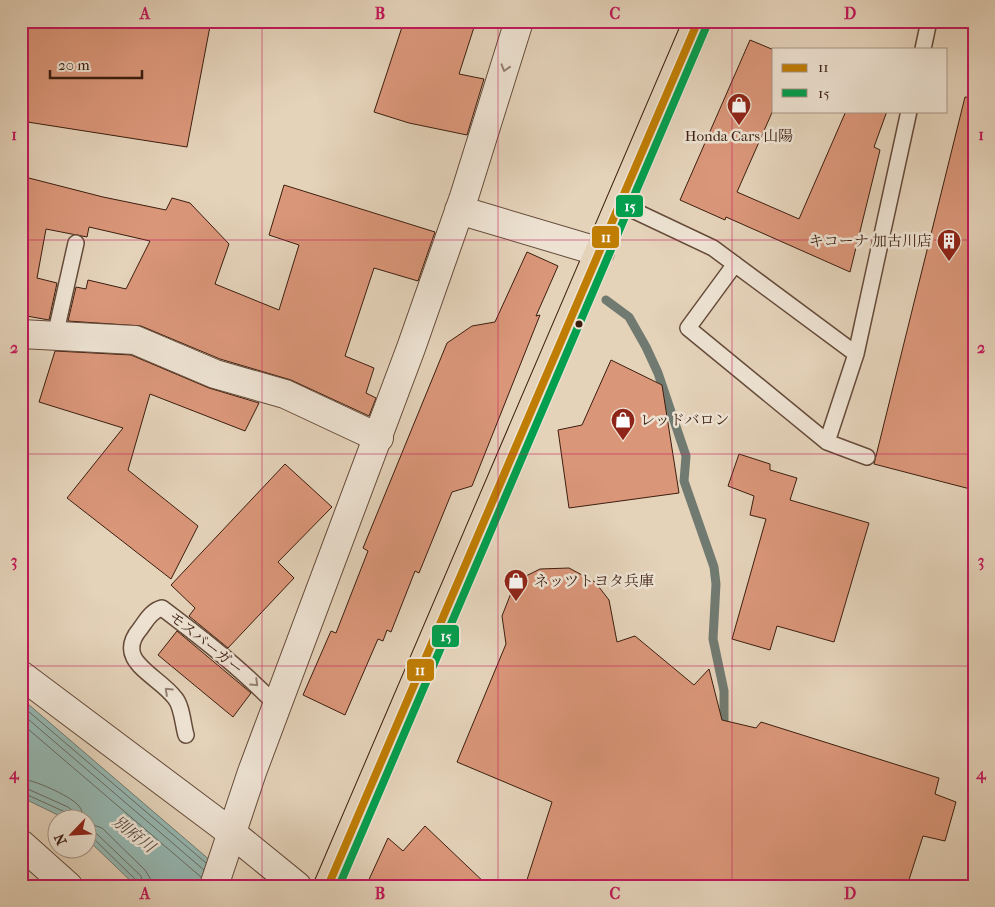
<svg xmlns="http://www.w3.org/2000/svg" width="995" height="907" viewBox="0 0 995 907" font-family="'IM FELL French Canon','Noto Serif JP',serif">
<rect width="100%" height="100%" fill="#e4d2b9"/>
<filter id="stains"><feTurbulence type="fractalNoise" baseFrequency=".004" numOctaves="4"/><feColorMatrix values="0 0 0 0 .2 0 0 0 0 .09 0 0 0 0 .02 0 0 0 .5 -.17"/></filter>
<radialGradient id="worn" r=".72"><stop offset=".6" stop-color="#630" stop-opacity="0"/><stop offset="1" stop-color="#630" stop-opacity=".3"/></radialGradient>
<!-- water -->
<path fill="#95b7b1" stroke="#717a70" d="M21 698 240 886H136L88 840V820L66 819 21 797Z"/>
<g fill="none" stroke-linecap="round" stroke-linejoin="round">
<!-- shore -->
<path stroke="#686a60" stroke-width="1" d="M21 705 206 863
M21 713 204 870
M21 723 201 877
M21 779C33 779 70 796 78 805 82 809 83 814 83 820
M21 786 68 807 74 812 75 820
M21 792 65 812 69 820
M88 823 102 828 145 870 150 878 151 886
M88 831 97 834 141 876 144 886
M88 837 93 838 136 880 138 886"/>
<!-- stream -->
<path stroke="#717a70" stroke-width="9" d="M606 300 629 317 646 347 658 373 686 456 684 481 714 567 716 584 713 639 724 691V730"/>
</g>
<!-- building -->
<path fill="#da9679" stroke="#3c1e0f" d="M21 21H211L187 147 21 121Z
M404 21H476L459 74 484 79 467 135 409 123 374 112Z
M750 40 774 50V108L737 192 799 219 846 111H887L874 147 880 150 850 272 726 217 725 220 680 200Z
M965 97 974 98V490L874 464Z
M21 176 103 197 166 210 172 198 190 203 229 244 215 284 279 310 299 245 269 235 284 185 435 232 418 281 374 268 345 356 374 368 366 393 376 398 369 416 291 380 220 359 141 326 68 321 76 287 86 289 88 280 126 289 150 241 89 227 87 237 46 229 37 278 57 283 49 320 21 315Z
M527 252 558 266 536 316 540 315 472 486 452 492 419 573 415 571 391 632 387 630 383 641 378 639 345 715 303 695 331 631 336 633 368 551 363 548 447 343 472 326 495 322Z
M55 351 131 355 209 388 259 403 245 431 150 394 128 470 198 526 171 579 67 498 123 428 39 402Z
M611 360 662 385 679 493 569 508 558 430 582 425Z
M739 454 770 464V470L797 478 790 500 869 523 834 642 777 626 770 650 732 639 766 519 750 515 754 496 728 486Z
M285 464 332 507 278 562 294 578 228 648 189 616 195 608 171 585Z
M569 568 595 582 609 600 617 642 635 636 694 685 709 669 722 720 756 728 761 722 939 778 935 794 956 802 945 841 923 836 907 886H525L552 802 457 762 506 644 502 616 513 588 522 578 540 569Z
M177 631 251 693 233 717 158 655Z
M425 826 488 886H366L388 838 403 851Z"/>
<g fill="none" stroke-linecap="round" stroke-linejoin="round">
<defs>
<path id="lane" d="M923 49 929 21
M620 204 713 248 856 354
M735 264 688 328 827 442
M55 336 76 243
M867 457 827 442 856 354 909 111
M186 735C183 725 182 706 175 698 158 675 113 661 140 629 146 621 151 611 162 608 203 639 243 670 278 707"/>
<path id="street" d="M459 210 600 252
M21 334 135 340 215 374 285 394 379 438
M21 675 233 834 297 886
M21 844 68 886
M214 886 252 772 411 348 464 197 519 21"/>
<path id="highway" d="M328 886 698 21"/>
</defs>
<!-- lane casing -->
<use href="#lane" stroke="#664b3a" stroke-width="18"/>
<!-- street casing -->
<use href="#street" stroke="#664b3a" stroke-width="30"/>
<!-- highway casing -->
<use href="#highway" stroke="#3c1e0f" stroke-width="30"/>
<!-- lane -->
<use href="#lane" stroke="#ede2d2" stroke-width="15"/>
<!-- street -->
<use href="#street" stroke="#ede2d2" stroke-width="28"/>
<!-- highway -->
<use href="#highway" stroke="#e4d2b9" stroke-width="28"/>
<defs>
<path id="bus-1" d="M328 886 698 21"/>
<path id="bus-2" d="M339 886 707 25"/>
</defs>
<!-- bus-1 casing -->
<use href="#bus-1" stroke="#ede2d2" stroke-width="11"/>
<!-- bus-2 casing -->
<use href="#bus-2" stroke="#ede2d2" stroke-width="11"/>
<!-- bus-1 -->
<use href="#bus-1" stroke="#bf7d04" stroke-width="8"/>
<!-- bus-2 -->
<use href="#bus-2" stroke="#039f4e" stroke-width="8"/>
</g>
<!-- one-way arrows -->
<defs><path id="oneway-chevron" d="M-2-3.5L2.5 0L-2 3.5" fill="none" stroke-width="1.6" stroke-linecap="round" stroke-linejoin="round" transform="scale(1.25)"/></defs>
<g stroke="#948070">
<use href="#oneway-chevron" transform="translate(505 68) rotate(107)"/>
<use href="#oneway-chevron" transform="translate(255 683) rotate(44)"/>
<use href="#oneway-chevron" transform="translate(168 691) rotate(-137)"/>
</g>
<!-- grid -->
<path fill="none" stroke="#c2185b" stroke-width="1" stroke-opacity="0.55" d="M262 21V886M498 21V886M732 21V886M21 240H974M21 454H974M21 666H974"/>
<!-- icons -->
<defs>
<symbol id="shop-pin" viewBox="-11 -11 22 30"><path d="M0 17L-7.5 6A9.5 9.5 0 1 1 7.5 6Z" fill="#8f2418" stroke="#ede2d2"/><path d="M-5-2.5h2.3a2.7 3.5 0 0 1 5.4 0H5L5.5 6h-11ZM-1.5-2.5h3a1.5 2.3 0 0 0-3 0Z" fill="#fff"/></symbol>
<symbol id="building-pin" viewBox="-11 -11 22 30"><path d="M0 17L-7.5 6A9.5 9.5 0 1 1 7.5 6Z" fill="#8f2418" stroke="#ede2d2"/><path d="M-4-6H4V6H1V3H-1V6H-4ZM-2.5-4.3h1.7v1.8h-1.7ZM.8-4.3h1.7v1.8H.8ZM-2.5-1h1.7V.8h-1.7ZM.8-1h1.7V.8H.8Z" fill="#fff"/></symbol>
</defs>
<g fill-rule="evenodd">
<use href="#shop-pin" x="725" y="91" width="28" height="38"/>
<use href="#building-pin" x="935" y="227" width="28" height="38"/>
<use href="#shop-pin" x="609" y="406" width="28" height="38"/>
<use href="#shop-pin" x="502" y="567" width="28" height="38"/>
</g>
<!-- markers -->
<circle fill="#3c1e0f" stroke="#ede2d2" stroke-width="2" cx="579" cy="324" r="4.5"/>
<g text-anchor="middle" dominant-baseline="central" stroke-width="5" stroke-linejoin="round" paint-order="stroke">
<!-- poi labels -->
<g font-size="15" fill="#3c1e0f" stroke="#ede2d2" text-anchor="start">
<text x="739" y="136" text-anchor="middle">Honda Cars 山陽</text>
<text x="932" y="241" text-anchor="end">キコーナ 加古川店</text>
<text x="640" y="420">レッドバロン</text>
<text x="534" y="581">ネッツトヨタ兵庫</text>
</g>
<!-- street labels -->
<g font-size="15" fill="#3c1e0f" stroke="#ede2d2">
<text transform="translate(206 643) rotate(39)">モスバーガー</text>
</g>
<!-- water labels -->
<g font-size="16" font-style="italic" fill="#574c40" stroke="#ede2d2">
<text transform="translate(134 834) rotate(38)">別府川</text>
</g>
</g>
<g stroke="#ede2d2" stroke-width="2">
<rect x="615" y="194" width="29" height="24" rx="5" fill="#039f4e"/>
<rect x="591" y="225" width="29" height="24" rx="5" fill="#bf7d04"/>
<rect x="431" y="624" width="29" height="24" rx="5" fill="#039f4e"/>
<rect x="406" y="658" width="29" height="24" rx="5" fill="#bf7d04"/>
</g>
<g font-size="14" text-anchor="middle" font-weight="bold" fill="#fff">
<text x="630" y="211">15</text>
<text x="606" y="242">11</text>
<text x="446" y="641">15</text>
<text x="420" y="675">11</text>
</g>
<!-- margin -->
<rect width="995" height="907" fill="none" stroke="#e4d2b9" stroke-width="55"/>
<!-- legend -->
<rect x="772" y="48" width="175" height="65" fill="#ede2d2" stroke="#a69484"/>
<rect x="782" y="64" width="25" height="8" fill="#bf7d04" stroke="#a69484"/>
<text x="818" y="72" font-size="15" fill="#3c1e0f">11</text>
<rect x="782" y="89" width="25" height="8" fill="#039f4e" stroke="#a69484"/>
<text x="818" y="98" font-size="15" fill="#3c1e0f">15</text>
<!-- north arrow -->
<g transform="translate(72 834) rotate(245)"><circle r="24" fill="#ede2d2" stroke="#a69484"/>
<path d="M0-4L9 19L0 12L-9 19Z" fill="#8f2418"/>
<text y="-8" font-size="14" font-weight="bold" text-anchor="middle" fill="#3c1e0f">N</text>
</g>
<!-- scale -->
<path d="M50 70v8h92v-8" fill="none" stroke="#3c1e0f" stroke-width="2.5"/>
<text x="58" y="70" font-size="15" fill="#3c1e0f" stroke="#ede2d2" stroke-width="4" paint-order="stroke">20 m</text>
<rect x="28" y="28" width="940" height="852" fill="none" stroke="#c2185b" stroke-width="2"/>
<g font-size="16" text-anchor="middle" font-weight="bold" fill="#c2185b">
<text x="145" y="19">A</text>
<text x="380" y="19">B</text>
<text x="615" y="19">C</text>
<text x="850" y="19">D</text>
<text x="14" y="140">1</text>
<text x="981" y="140">1</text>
<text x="14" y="353">2</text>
<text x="981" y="353">2</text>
<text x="14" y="566">3</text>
<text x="981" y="566">3</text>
<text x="14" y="779">4</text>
<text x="981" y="779">4</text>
<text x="145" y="899">A</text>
<text x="380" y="899">B</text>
<text x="615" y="899">C</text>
<text x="850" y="899">D</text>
</g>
<rect width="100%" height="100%" filter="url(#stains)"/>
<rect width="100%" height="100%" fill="url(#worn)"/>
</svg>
